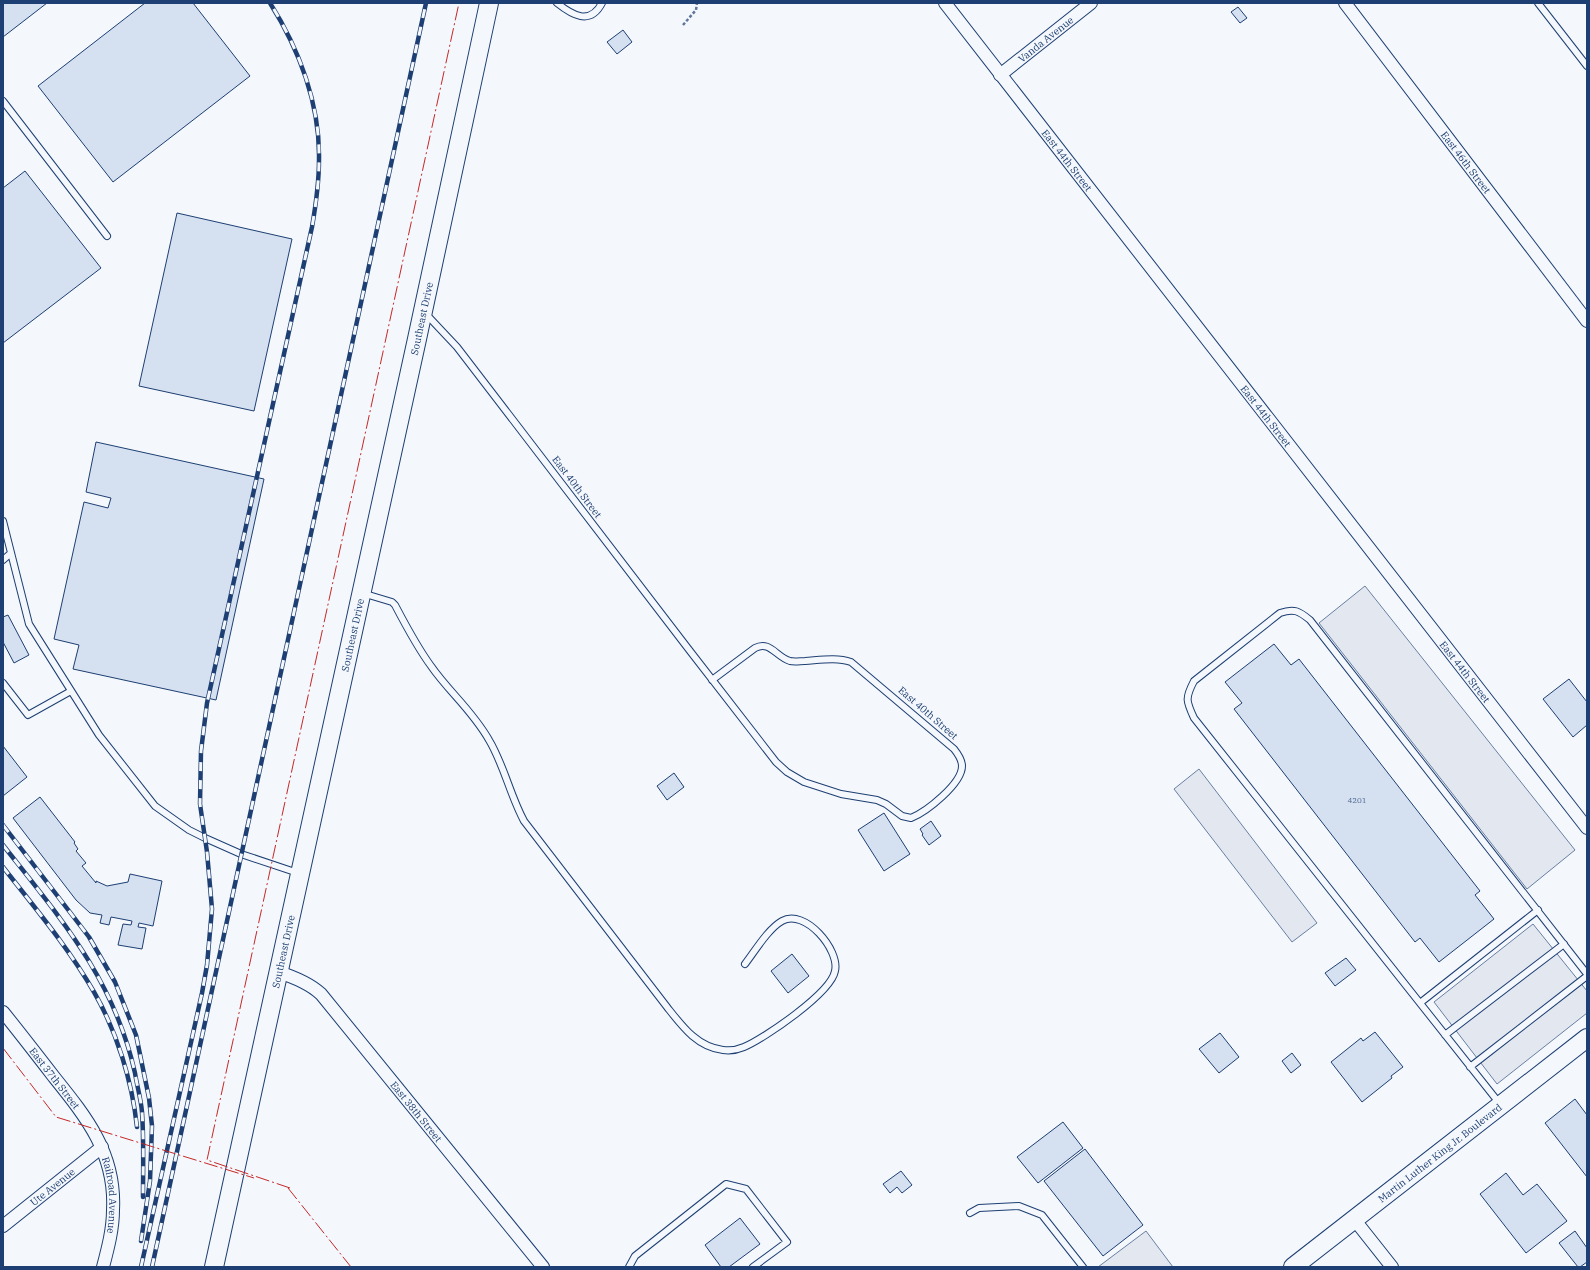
<svg xmlns="http://www.w3.org/2000/svg" width="1590" height="1270" viewBox="0 0 1590 1270" font-family="'IBM Plex Serif',serif">
<rect width="100%" height="100%" fill="#f4f7fb"/>
<!-- parking -->
<path fill="#e3e8f0" stroke="#687fa3" d="M1365 586 1575 850 1527 889 1319 623Z
M1199 769 1317 923 1292 942 1174 789Z
M1533 924 1587 991V1013L1497 1084 1434 1002Z
M1146 1231 1173 1267H1098Z"/>
<!-- building -->
<path fill="#d5e0f0" stroke="#1d3f73" d="M3 3H47L3 37Z
M145 3H193L250 76 113 182 38 86Z
M1238 7 1247 18 1240 23 1231 12Z
M623 30 632 42 617 54 607 42Z
M25 171 101 268 3 343V188Z
M177 213 292 239 254 411 139 386Z
M96 442 264 479 216 700 73 669 79 645 54 639 84 502 108 508 111 498 86 492Z
M8 615 29 655 14 663 3 642V617Z
M1274 644 1291 665 1299 659 1480 891 1475 895 1494 919 1439 962 1420 938 1415 942 1234 709 1242 703 1225 682Z
M1569 679 1587 702V725L1573 737 1543 699Z
M3 746 27 777 3 796Z
M674 773 684 787 667 800 657 786Z
M40 797 75 842 74 843 78 849 76 851 86 863 82 866 96 883V881L107 886 128 882 130 874 162 881 153 926 139 923 138 927 146 928 142 949 118 945 123 924 131 925 132 921 111 917 109 925 100 923 102 915 90 913 76 900 13 818Z
M884 813 910 854 884 871 858 830Z
M931 821 941 836 929 845 922 835 923 834 920 829Z
M792 954 809 976 788 993 771 971Z
M1346 958 1356 970 1335 986 1325 973Z
M1375 1032 1403 1067 1391 1076 1392 1078 1362 1102 1331 1062 1361 1038 1363 1041Z
M1220 1033 1239 1057 1219 1073 1199 1049Z
M1292 1053 1301 1065 1291 1073 1282 1061Z
M1575 1099 1587 1115V1177L1545 1123Z
M1063 1122 1083 1148 1038 1183 1017 1157Z
M1085 1149 1143 1225 1103 1256 1044 1181Z
M901 1171 912 1185 902 1193 897 1187 890 1193 883 1184Z
M1506 1173 1523 1195 1537 1184 1567 1221 1526 1253 1480 1194Z
M740 1218 760 1244 729 1267H721L705 1245Z
M1575 1231 1587 1248V1262L1580 1267H1578L1559 1243Z"/>
<g fill="none" stroke-linecap="round" stroke-linejoin="round">
<defs>
<path id="lane" d="M557 3C572 15 590 26 602 3
M1538 3 1587 66
M3 101 107 236
M425 313 457 347 690 651 776 762 787 772 804 782 841 794 877 800 886 804 902 816 911 818C926 812 962 784 962 766 962 760 958 754 954 749L851 662C837 657 820 660 805 661 800 661 795 662 790 661 776 657 770 640 755 648L712 680
M3 521 29 624 99 735 155 806 189 830 205 838 241 854 298 873
M3 560 11 553
M362 593 392 602 395 605C406 626 417 647 431 666 449 692 472 710 489 740 504 765 510 795 524 821L667 1007C682 1026 697 1047 723 1050 730 1051 737 1050 744 1047 765 1038 831 993 835 971 840 950 805 908 782 921 768 929 755 951 745 964
M3 683 28 715 71 691
M1420 1003 1538 910
M1445 1035 1564 944
M1470 1067 1587 976
M1500 1104 1194 718C1186 701 1185 698 1194 681L1280 613C1294 608 1299 611 1310 620L1587 974
M970 1213 979 1208 1019 1206 1042 1215 1083 1267
M629 1267 635 1256 726 1184 746 1189 787 1242 753 1267"/>
<g id="street">
<path id="s1" d="M945 3 1587 828"/>
<path id="s2" d="M1345 3 1587 321"/>
<path id="s3" d="M1000 75 1091 3"/>
<path id="s4" d="M278 972C294 977 309 983 321 994L543 1267"/>
<path id="s5" d="M3 1012C20 1033 37 1055 54 1077 87 1118 116 1154 113 1210 113 1229 108 1248 103 1267"/>
<path d="M1354 1219 1392 1267"/>
<path id="s6" d="M3 1226 102 1147"/>
</g>
<g id="secondary">
<path id="s7" d="M214 1267 417 339 489 3"/>
<path id="s8" d="M1293 1267 1587 1038"/>
</g>
</defs>
<!-- lane casing -->
<use href="#lane" stroke="#1d3f73" stroke-width="8"/>
<!-- street casing -->
<use href="#street" stroke="#1d3f73" stroke-width="14"/>
<!-- secondary casing -->
<use href="#secondary" stroke="#1d3f73" stroke-width="20"/>
<!-- path -->
<path stroke="#5e769c" stroke-width="2.5" stroke-dasharray="3 2" stroke-linecap="butt" d="M683 25 696 10 697 3"/>
<!-- lane -->
<use href="#lane" stroke="#f4f7fb" stroke-width="6"/>
<!-- street -->
<use href="#street" stroke="#f4f7fb" stroke-width="12"/>
<!-- secondary -->
<use href="#secondary" stroke="#f4f7fb" stroke-width="18"/>
<defs>
<path id="rail" d="M3 825 89 937 115 982 136 1035 149 1098 152 1126 150 1181 141 1241
M3 845C61 919 114 979 135 1073 137 1086 141 1099 142 1112 144 1140 143 1169 143 1197
M3 867C35 908 68 947 94 992 117 1032 132 1081 137 1127
M141 1267 202 993 207 965 212 909 207 852 200 804 201 751 207 703 312 227C316 204 319 182 319 159 320 104 299 49 270 3
M152 1267 426 3"/>
</defs>
<!-- rail casing -->
<use href="#rail" stroke="#1d3f73" stroke-width="4.5"/>
<!-- rail -->
<use href="#rail" stroke="#f4f7fb" stroke-width="3" stroke-dasharray="9" stroke-linecap="butt"/>
<!-- power -->
<path stroke="#c62828" stroke-width="1" stroke-dasharray="14 3 2 3" stroke-linecap="butt" d="M3 1048 56 1117 254 1178
M288 1188 351 1267
M290 1188 207 1160 459 3"/>
</g>
<g text-anchor="middle" dominant-baseline="central" stroke-width="3" stroke-linejoin="round" paint-order="stroke">
<!-- number labels -->
<g font-size="8" fill="#4b6792">
<text x="1357" y="800">4201</text>
</g>
<!-- street labels -->
<g font-size="10" fill="#1d3f73" stroke="#f4f7fb">
<text stroke="none"><textPath href="#s3" startOffset="58">Vanda Avenue</textPath></text>
<text stroke="none"><textPath href="#s1" startOffset="199">East 44th Street</textPath></text>
<text stroke="none"><textPath href="#s2" startOffset="200">East 46th Street</textPath></text>
<text stroke="none"><textPath href="#s7" startOffset="971">Southeast Drive</textPath></text>
<text stroke="none"><textPath href="#s1" startOffset="523">East 44th Street</textPath></text>
<text transform="translate(577 487) rotate(53)">East 40th Street</text>
<text stroke="none"><textPath href="#s7" startOffset="647">Southeast Drive</textPath></text>
<text stroke="none"><textPath href="#s1" startOffset="847">East 44th Street</textPath></text>
<text transform="translate(928 713) rotate(41)">East 40th Street</text>
<text stroke="none"><textPath href="#s7" startOffset="323">Southeast Drive</textPath></text>
<text stroke="none"><textPath href="#s5" startOffset="84">East 37th Street</textPath></text>
<text stroke="none"><textPath href="#s4" startOffset="200">East 38th Street</textPath></text>
<text stroke="none"><textPath href="#s8" startOffset="186">Martin Luther King Jr. Boulevard</textPath></text>
<text stroke="none"><textPath href="#s6" startOffset="63">Ute Avenue</textPath></text>
<text stroke="none"><textPath href="#s5" startOffset="217">Railroad Avenue</textPath></text>
</g>
</g>
<!-- border -->
<rect width="1590" height="1270" fill="none" stroke="#1d3f73" stroke-width="8"/>
</svg>
